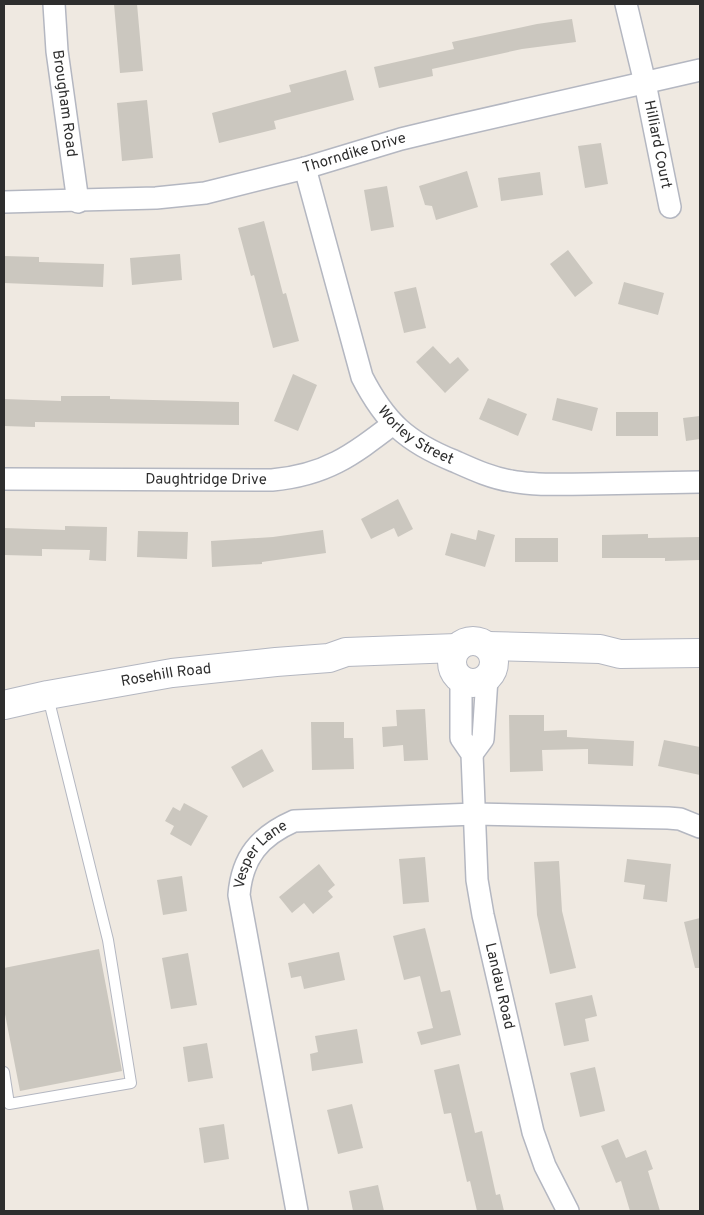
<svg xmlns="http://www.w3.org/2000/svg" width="704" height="1215" viewBox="0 0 704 1215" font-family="Overpass,sans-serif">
<rect width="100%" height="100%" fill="#efe9e1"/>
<!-- building -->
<path fill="#cbc7bf" d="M114 4H137L143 71 120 73Z
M572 19 576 42 522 49 432 69 433 76 379 88 374 67 454 49 452 42 537 24Z
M346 70 354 100 274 121 276 129 219 143 212 113 291 92 289 85Z
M147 100 153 158 122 161 117 103Z
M601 143 608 184 585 188 578 146Z
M467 171 478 207 436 220 432 206 425 205 419 186Z
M540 172 543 195 501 201 498 178Z
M387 186 394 227 371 231 364 190Z
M264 221 283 294 286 293 299 341 273 348 254 275 251 276 238 228Z
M568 250 593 283 575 297 550 264Z
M180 254 182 280 132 285 130 258Z
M4 256 39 257V262L104 264 103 287 4 283Z
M624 282 664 293 658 315 618 304Z
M416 287 426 328 404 333 394 292Z
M433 346 450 364 458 357 469 370 445 393 416 362Z
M293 374 317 385 298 431 274 421Z
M61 396H110V399L239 402V425L35 422V427L4 426V399L61 401Z
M488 398 527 414 518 436 479 419Z
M557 398 598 408 592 431 552 420Z
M616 412H658V436H616Z
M700 416V439L686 441 683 418Z
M398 499 413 529 398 537 394 528 371 539 361 519Z
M65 526 107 527 106 561 89 560 90 550 42 549V556L4 555V528L65 530Z
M323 530 326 553 262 562V564L212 567 211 541 273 537Z
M478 530 495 535 485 567 445 555 451 533 476 540Z
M138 531 188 532 187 559 137 557Z
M648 534V538L700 537V560L665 561V558H602V535Z
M515 538H558V562H515Z
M425 709 428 760 404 761 403 745 383 747 382 727 397 726 396 710Z
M509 715H544V731L567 730V737L634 741 633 766 588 764V749L542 750 543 771 510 772Z
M311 722H344V738H353L354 769 312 770Z
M664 740 700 747V775L658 766Z
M262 749 274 771 243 788 231 767Z
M184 803 208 816 191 846 170 834 174 826 165 821 173 807 180 811Z
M425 857 429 902 403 904 399 859Z
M627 859 671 864 667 902 643 899 645 885 624 882Z
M559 861 562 911 576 968 550 974 537 915 534 862Z
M319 864 335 885 328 891 333 897 313 914 304 903 292 913 279 897Z
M182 876 187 911 163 915 157 880Z
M700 918V968H695L684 922Z
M425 928 441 992 450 990 461 1035 421 1045 417 1032 433 1028 420 976 404 980 393 936Z
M99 949 122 1071 20 1091 4 1009V968Z
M339 952 345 980 304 989 301 976 291 978 288 963Z
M188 953 197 1005 171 1009 162 958Z
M592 995 597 1016 585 1019 589 1041 564 1046 555 1003Z
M357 1029 363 1063 312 1071 310 1054 318 1052 315 1036Z
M207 1043 213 1078 188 1082 183 1047Z
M459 1064 475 1133 482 1131 496 1195 500 1194 504 1211H477L470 1181 467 1182 451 1113 444 1114 434 1070Z
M595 1067 605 1111 580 1117 570 1073Z
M352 1104 363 1148 338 1154 327 1110Z
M224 1124 229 1159 204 1163 199 1128Z
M618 1139 626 1158 646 1150 653 1169 648 1171 660 1211H630L621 1181 616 1183 601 1146Z
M378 1185 384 1211H353L349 1191Z"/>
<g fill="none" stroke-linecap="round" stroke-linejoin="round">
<defs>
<path id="lane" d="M4 1072 9 1104 131 1083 108 940 48 697"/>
<g id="street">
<path id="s1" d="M54 4 57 51 78 202"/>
<path id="s2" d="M626 4 645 83 670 207"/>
<path id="s3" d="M305 168 362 377C385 422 407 442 454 461 472 469 491 478 511 481 537 486 563 484 590 484 627 483 664 483 700 482"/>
<path id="s4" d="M4 202 156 198 205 193 305 168 401 139 455 126 700 70"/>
<path id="s5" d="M4 479 272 480C326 475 351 456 393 424"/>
<path id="s6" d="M461 680V738L472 754 477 880 483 915 533 1132 545 1166 568 1211"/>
<path d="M472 754 483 739 487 678"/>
<path id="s7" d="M297 1211 239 895C242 857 260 836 294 821L475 814 668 818 680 819 700 827"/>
</g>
<g id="secondary">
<circle cx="473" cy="662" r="21"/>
<path d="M488 646 600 649 620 654 700 653"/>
<path id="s8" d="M4 705 48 695 172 673 276 662 329 658 346 652 457 648"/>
</g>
</defs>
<!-- lane casing -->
<use href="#lane" stroke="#b4b7c1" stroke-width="12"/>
<!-- street casing -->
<use href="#street" stroke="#b4b7c1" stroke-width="24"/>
<!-- secondary casing -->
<use href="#secondary" stroke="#b4b7c1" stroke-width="30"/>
<!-- lane -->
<use href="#lane" stroke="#fff" stroke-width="10"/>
<!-- street -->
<use href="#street" stroke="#fff" stroke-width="21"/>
<!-- secondary -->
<use href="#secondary" stroke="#fff" stroke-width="28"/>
</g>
<g text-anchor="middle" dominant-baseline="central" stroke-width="4" stroke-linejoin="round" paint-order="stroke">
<!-- street labels -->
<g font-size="15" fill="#2e2e2e" stroke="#fff">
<text stroke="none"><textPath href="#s1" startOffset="100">Brougham Road</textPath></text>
<text stroke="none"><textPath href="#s2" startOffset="144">Hilliard Court</textPath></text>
<text stroke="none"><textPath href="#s4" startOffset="356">Thorndike Drive</textPath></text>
<text stroke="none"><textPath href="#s3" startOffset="298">Worley Street</textPath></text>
<text stroke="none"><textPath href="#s5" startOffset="202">Daughtridge Drive</textPath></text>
<text stroke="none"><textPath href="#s8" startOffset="165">Rosehill Road</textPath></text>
<text stroke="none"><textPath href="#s7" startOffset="369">Vesper Lane</textPath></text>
<text stroke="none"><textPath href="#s6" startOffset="312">Landau Road</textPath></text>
</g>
</g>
<!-- border -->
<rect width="704" height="1215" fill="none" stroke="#2e2e2e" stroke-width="10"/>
</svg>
